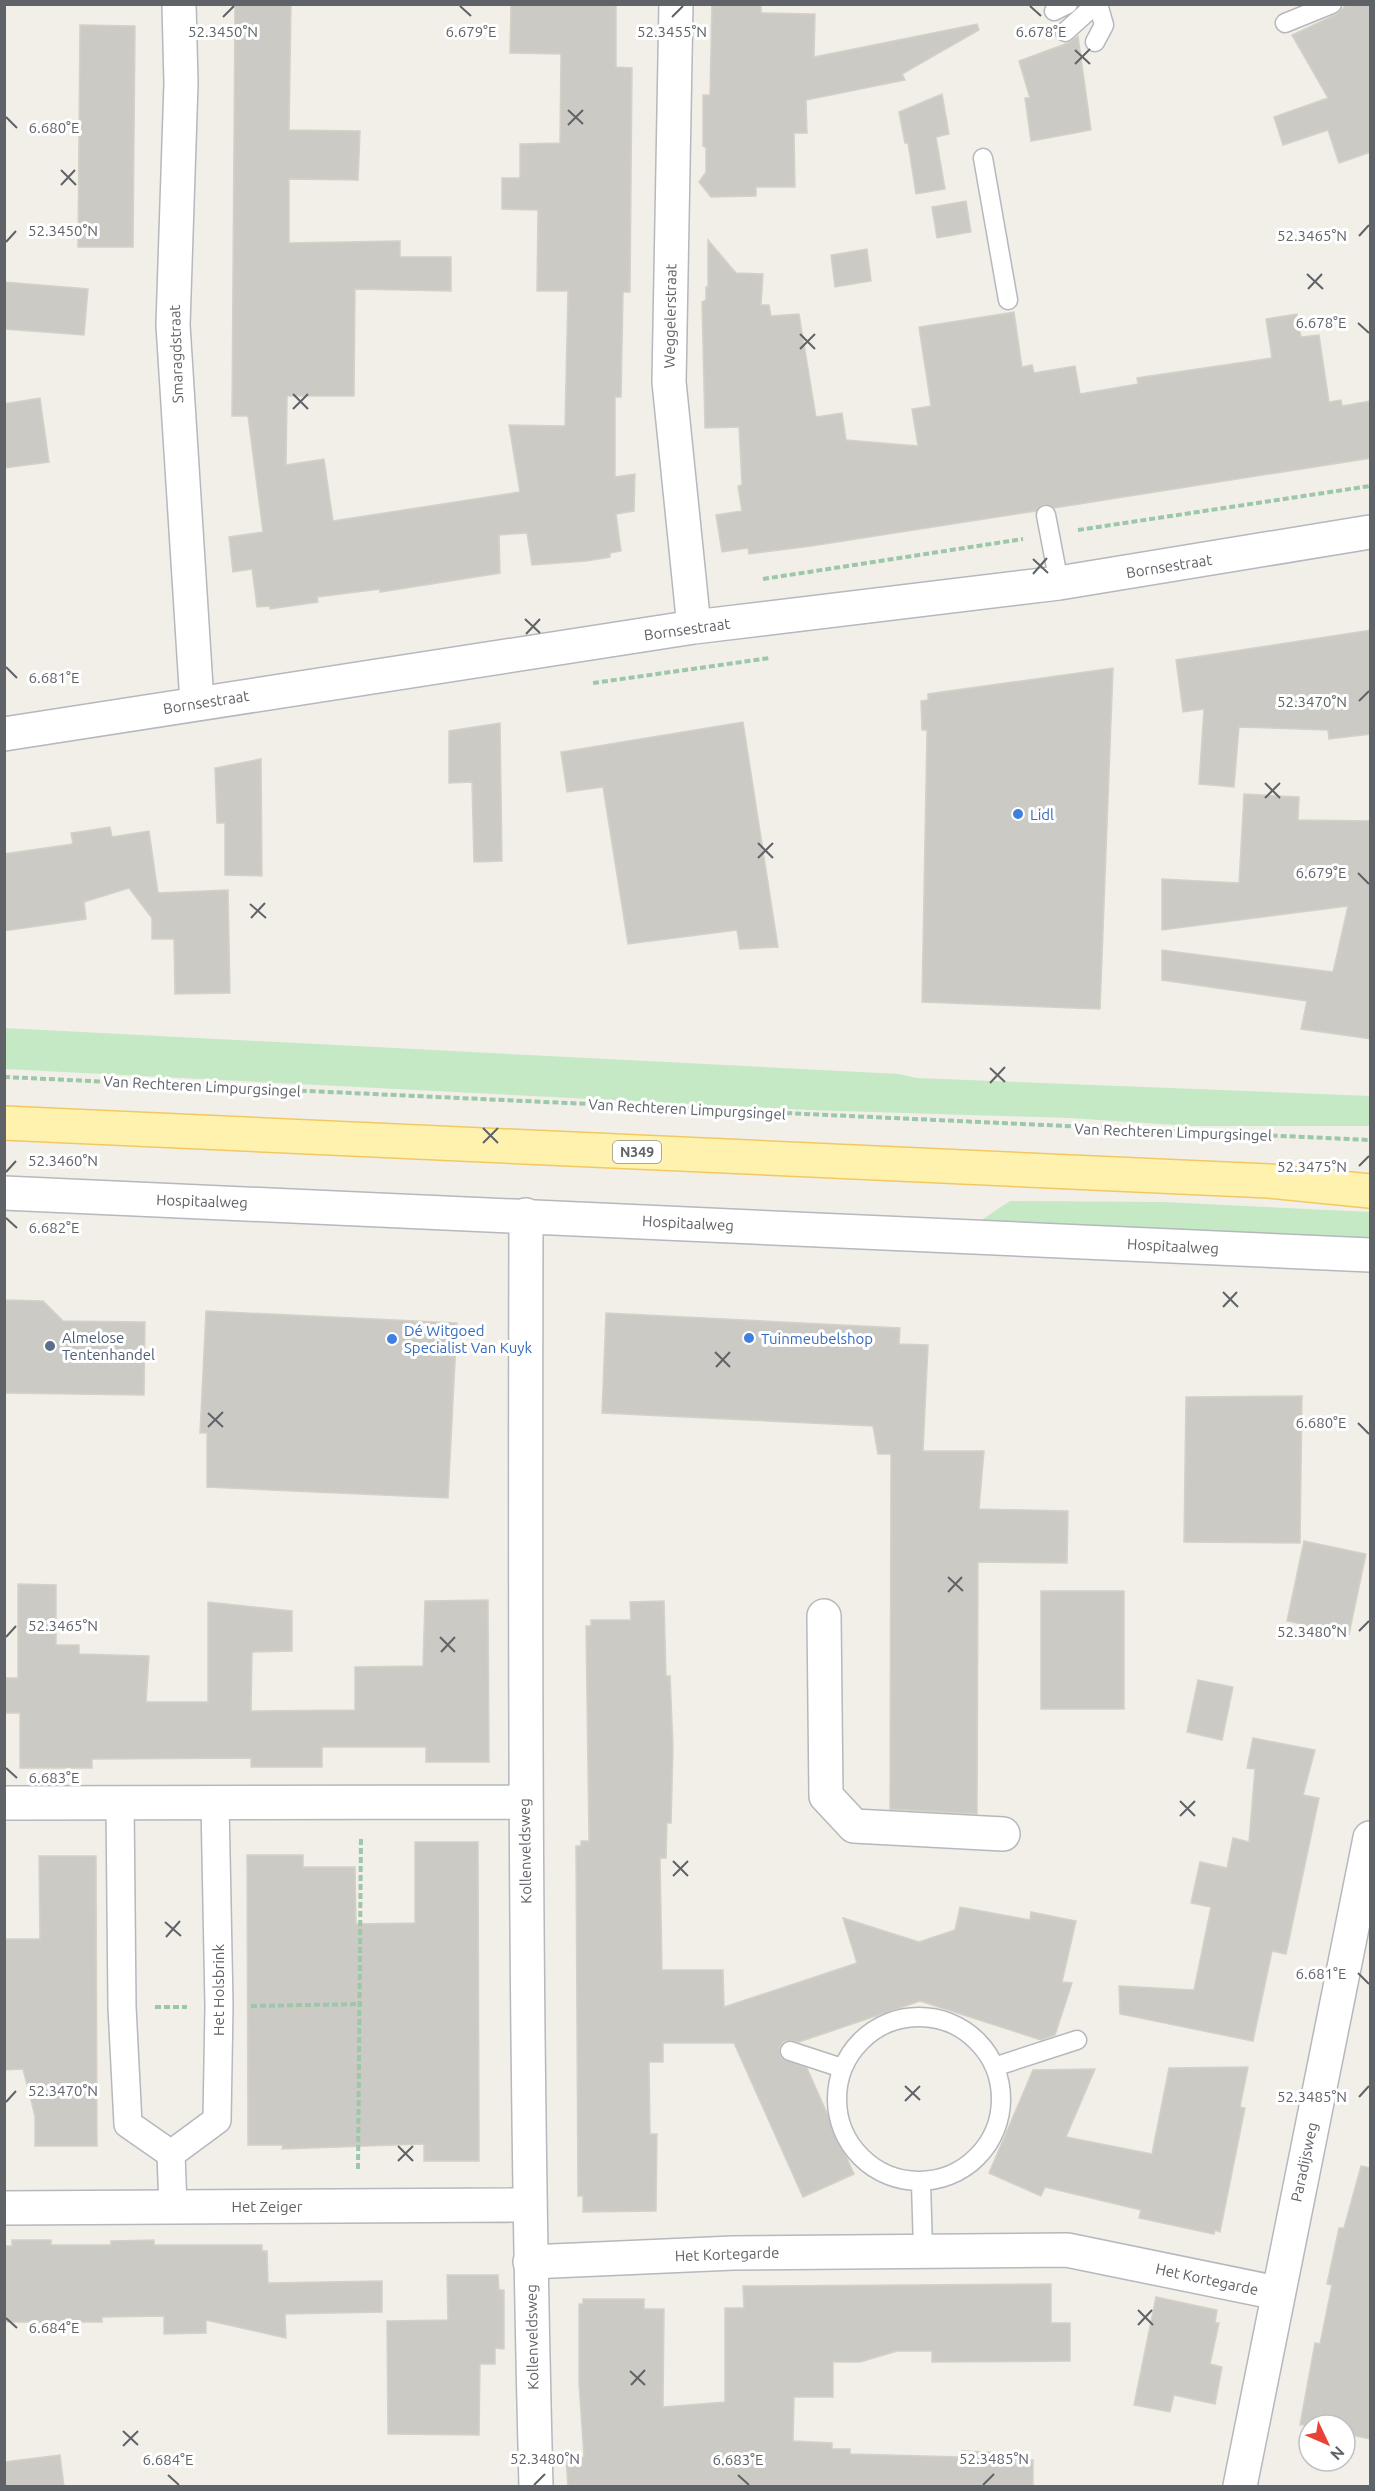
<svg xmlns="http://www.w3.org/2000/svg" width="1375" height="2491" viewBox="0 0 1375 2491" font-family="Ubuntu,sans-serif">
<rect width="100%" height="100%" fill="#f1efe8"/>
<!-- green -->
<path fill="#c5e8c5" d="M4 1028 899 1074 916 1078 1370 1096V1126H1190L1070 1118 809 1110 5 1069Z
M1010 1201 1162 1202 1370 1212V1238L980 1221Z"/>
<!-- building -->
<path fill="#cccac5" stroke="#d6d1c6" stroke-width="1.5" d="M235 4H291L289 130 360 131 358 180 289 179V243L400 241V257H451V291L355 289 354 396H287L286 465 324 459 333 521 520 492 509 425 565 426 568 291H537L538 210 502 209V178H520V144L560 143 561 54 510 53 511 4H616V67L632 68 630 292H623L621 397H615V477L635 474 634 511 616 514 621 551 610 553V557L586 561 532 565 527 533 499 535 500 573 380 592V589L317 597 318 602 270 609V606L257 607 252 569 233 572 229 537 263 532 248 416H232Z
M712 4H761V13L815 14 814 57 977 24 979 30 902 74 905 80 806 100 807 133H794L795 187H756V196L711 197 699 182 706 172V148L703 146V95H710Z
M1347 4H1371V152L1339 163 1328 130 1283 145 1274 117 1328 98 1292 35 1337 14Z
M80 25 135 26 133 247H78Z
M1078 36 1091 130 1031 141 1025 98H1030L1019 61 1068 43Z
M942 94 949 134 936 137 945 189 916 194 908 143H905L899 112Z
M966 201 971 232 937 238 932 207Z
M708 240 736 273 763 274 761 305H769L771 316 799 314 816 417 842 413 846 440 918 446 912 409 931 406 919 327 1014 312 1022 367 1032 365 1034 373 1075 366 1080 394 1138 384 1137 378 1272 358 1266 319 1297 314 1301 337 1319 335 1329 402 1341 400 1342 406 1371 401V458L1054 508 1044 504 1036 511 811 546 749 554 748 548 722 552 716 515 742 511 738 486 742 485 739 427 705 428 702 302 706 300V287H708Z
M867 249 871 281 835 287 831 255Z
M4 282 88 289 84 335 4 329Z
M40 398 49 462 4 468V404Z
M1371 630V734L1329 739 1328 730 1239 727 1234 787 1199 784 1204 709 1183 712 1176 660Z
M1113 668 1100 1009 922 1002 927 730H922L921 701 928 700V694Z
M743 722 778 947 740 949 737 930 628 944 603 787 567 792 561 752Z
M500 723 502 861 474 862 472 782 449 783V731Z
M261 759 262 876 225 875V823H217L215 768Z
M1244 794 1299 797 1298 820 1371 821V1039L1301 1029 1307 1001 1162 980V950L1333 972 1348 906 1162 930V879L1239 883Z
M110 827 112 837 149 831 158 893 228 890 230 993 175 994 174 939H152V918L129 888 84 902 86 919 4 931V854L73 844 71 833Z
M4 1300 43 1301 63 1321 145 1322 144 1395 4 1393Z
M206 1311 457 1323 448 1498 207 1487V1433H200Z
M606 1313 900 1328 899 1344 928 1345 923 1451H984L979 1509 1068 1511 1067 1563 978 1562 977 1814 890 1809 891 1454H878L873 1426 602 1413Z
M1302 1396 1300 1543 1184 1542 1186 1397Z
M1304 1541 1366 1554 1349 1634 1287 1621Z
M18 1584 56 1585V1645H79V1654L149 1656 146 1702H208V1602L292 1611V1651L252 1652 251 1711 355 1710V1667L423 1666 425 1601 488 1600 489 1762H426V1747H322V1767H251V1758L92 1759V1768H20V1713H4V1678H18Z
M1041 1591H1124V1709H1041Z
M664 1601 666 1676H670L673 1747 671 1823H667L666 1858H660L662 1970H723L724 2007 857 1963 843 1918 919 1942 955 1930 960 1907 1030 1920 1031 1912 1076 1921 1062 1982 1072 1983 1055 2035 1041 2040 920 2001 799 2042 788 2040 783 2042 779 2048 781 2058 807 2068 854 2174 803 2197 734 2043H663V2062H649L650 2134H657L656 2211 583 2212V2196H578L576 1846H581V1841H589L586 1626H591V1620H631L630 1602Z
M1198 1680 1233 1687 1222 1740 1187 1732Z
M1253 1738 1315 1750 1303 1795 1319 1798 1286 1954 1272 1951 1253 2041 1120 2014 1119 1986 1194 1990 1211 1907 1191 1903 1200 1862 1227 1868 1233 1838 1249 1842 1255 1769 1247 1768Z
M415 1842H478L479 2161H424V2144L282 2149 283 2145H248L247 1855H303V1867H355L356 1924 415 1923Z
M39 1856H96L97 2146H35V2116L23 2069 4 2070V1939H40Z
M1248 2067 1240 2107 1245 2108 1220 2232 1215 2230 1214 2234 1139 2218 1141 2210 1045 2187 1041 2196 989 2173 1033 2070 1095 2069 1066 2137 1152 2154 1169 2068Z
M1361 2166 1371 2168V2439L1345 2434V2425H1300L1315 2343 1320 2344 1332 2285 1327 2284 1339 2228H1344Z
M12 2240H51V2245H111V2241L154 2240V2245H262V2251H267L268 2283 382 2281V2312L285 2314 286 2338 206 2320V2333L164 2334V2316L102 2317V2322H4V2246H12Z
M447 2275H498L499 2290H504V2349L495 2348V2364H480L479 2435 388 2434 387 2321 448 2320Z
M1051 2284V2323H1070V2361L932 2362V2351H897L860 2362H833V2397H794L793 2441 832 2443V2449H850V2454L962 2457V2451L1009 2453 1008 2459 1033 2460V2487H568L566 2458 584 2457 579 2383V2304H583V2299H644V2309H664L663 2407 725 2402V2308H744L743 2286Z
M1156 2297 1217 2310 1215 2323H1219L1210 2364 1222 2367 1215 2404 1174 2395 1170 2412 1134 2405Z
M60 2455 64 2487H4V2462Z"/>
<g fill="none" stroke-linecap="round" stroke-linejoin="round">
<defs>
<path id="service" d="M1054 11 1068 4
M1285 23 1332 4
M1065 32 1096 4
M1095 42 1104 25 1098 4
M983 158 1008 300
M1046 515 1059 583
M837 2099a82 82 0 1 1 164 0a82 82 0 1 1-164 0Z
M790 2051 842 2068
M997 2066 1077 2040
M921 2183 923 2250"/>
<path id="pedestrian" d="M120 1803 122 2007 128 2124 171 2154
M173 2207 171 2154 217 2120 219 2006 215 1803"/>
<path id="minor" d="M179 4 181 83 173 325 197 703
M676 4 669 382 694 627
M4 734 694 627 1059 583 1370 532
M4 1193 1370 1255
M526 1215C525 1639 525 2063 536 2486
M824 1616 826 1796 854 1826 1003 1834
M4 1803 524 1802
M4 2208 529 2205
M530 2262 733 2253 1067 2250 1277 2293
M1240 2486 1370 1838"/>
<path id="primary" d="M4 1123 1269 1181 1370 1191"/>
</defs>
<!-- service casing -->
<use href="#service" stroke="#b5b8bc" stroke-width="21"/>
<!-- pedestrian casing -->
<use href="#pedestrian" stroke="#b5b8bc" stroke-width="30"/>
<!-- minor casing -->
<use href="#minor" stroke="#b5b8bc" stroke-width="36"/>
<!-- primary casing -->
<use href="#primary" stroke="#f2c960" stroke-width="36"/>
<!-- path -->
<path stroke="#9cc7a9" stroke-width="4" stroke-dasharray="6 3" stroke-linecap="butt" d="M1078 530 1370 486
M763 579 1023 539
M593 683 770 658
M4 1077 1370 1140
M251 2006 362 2004
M155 2007H187
M358 2169 361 1837"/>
<!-- service -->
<use href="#service" stroke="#fff" stroke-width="18"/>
<!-- pedestrian -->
<use href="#pedestrian" stroke="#fff" stroke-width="27"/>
<!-- minor -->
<use href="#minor" stroke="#fff" stroke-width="33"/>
<!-- primary -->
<use href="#primary" stroke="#fff2af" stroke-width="33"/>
</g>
<!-- ticks -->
<path fill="none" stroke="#5f6368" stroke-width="2" d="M460 6 471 16M1030 6 1041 16M223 17 234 6M672 17 683 6M1075 50 1090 64M1075 64 1090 49M568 110 583 124M6 117 17 128M568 125 583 110M61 170 76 185M61 185 75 170M1359 236 1369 225M6 242 16 231M1307 274 1323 289M1308 289 1322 274M1358 323 1369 333M800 334 815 349M800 349 815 334M293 394 308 409M293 409 308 394M1033 559 1048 573M1033 574 1047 558M525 619 540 633M526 634 540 619M6 667 17 678M1359 701 1369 691M1265 783 1280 798M1265 798 1280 783M758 843 773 858M758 858 773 843M1358 873 1369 884M250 904 266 918M251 918 265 903M990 1068 1005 1082M990 1083 1005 1067M483 1128 498 1143M483 1143 498 1128M1359 1166 1369 1156M6 1172 16 1161M6 1218 17 1228M1223 1292 1238 1307M1223 1307 1237 1292M715 1352 730 1367M716 1367 730 1352M208 1413 223 1427M1358 1423 1369 1434M208 1427 223 1412M948 1577 963 1591M948 1592 962 1577M1359 1631 1369 1621M6 1637 16 1626M440 1637 455 1652M441 1652 455 1637M6 1768 17 1778M1180 1801 1195 1816M1180 1816 1195 1801M673 1861 688 1876M673 1876 688 1861M165 1922 181 1936M166 1937 180 1921M1358 1973 1369 1984M905 2086 920 2100M1359 2097 1369 2086M905 2101 920 2086M6 2102 16 2091M398 2146 413 2161M398 2161 413 2146M1138 2310 1153 2325M6 2318 17 2328M1138 2325 1152 2310M630 2371 645 2385M631 2385 645 2370M123 2431 138 2445M123 2446 138 2431M168 2475 179 2485M738 2475 749 2485M534 2485 545 2474M983 2485 994 2474"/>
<!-- markers -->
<g fill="#3f7fe0" stroke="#fff" stroke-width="2">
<circle cx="1018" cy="814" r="6"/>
<circle cx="749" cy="1338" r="6"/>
<circle cx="392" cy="1339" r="6"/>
</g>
<circle fill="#5c6f8a" stroke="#fff" stroke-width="2" cx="50" cy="1346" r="6"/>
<g text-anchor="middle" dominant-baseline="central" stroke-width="6" stroke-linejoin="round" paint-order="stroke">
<!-- shield labels -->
<rect fill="#fff" stroke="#8f9295" stroke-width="1.5" x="613" y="1141" width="48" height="22" rx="4.5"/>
<g font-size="14" font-weight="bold" fill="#5f6368">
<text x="637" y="1152">N349</text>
</g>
<!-- street labels -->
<g font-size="15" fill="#5f6368" stroke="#fff">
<text transform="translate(670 316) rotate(-89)">Weggelerstraat</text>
<text transform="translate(176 354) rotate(-92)">Smaragdstraat</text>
<text transform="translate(1169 566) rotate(-9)">Bornsestraat</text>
<text transform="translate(687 629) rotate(-8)">Bornsestraat</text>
<text transform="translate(206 702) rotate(-9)">Bornsestraat</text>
<text transform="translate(202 1086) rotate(3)">Van Rechteren Limpurgsingel</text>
<text transform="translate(687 1109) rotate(3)">Van Rechteren Limpurgsingel</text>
<text transform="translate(1173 1132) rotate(2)">Van Rechteren Limpurgsingel</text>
<text transform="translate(202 1201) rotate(2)">Hospitaalweg</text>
<text transform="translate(688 1223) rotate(3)">Hospitaalweg</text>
<text transform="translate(1173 1246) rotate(3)">Hospitaalweg</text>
<text transform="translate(525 1851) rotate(-91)">Kollenveldsweg</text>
<text transform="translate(218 1990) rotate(-90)">Het Holsbrink</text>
<text transform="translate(1304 2162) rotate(-78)">Paradijsweg</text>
<text x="267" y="2206">Het Zeiger</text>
<text transform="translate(727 2254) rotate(-2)">Het Kortegarde</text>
<text transform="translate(1207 2279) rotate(12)">Het Kortegarde</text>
<text transform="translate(532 2337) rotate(-91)">Kollenveldsweg</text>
</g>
<!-- shop labels -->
<g font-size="15" fill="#366cbe" stroke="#fff" text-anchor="start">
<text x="1030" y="814">Lidl</text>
<text x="404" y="1330">Dé Witgoed<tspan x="404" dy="17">Specialist Van Kuyk</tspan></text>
<text x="761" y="1338">Tuinmeubelshop</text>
</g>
<!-- service labels -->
<g font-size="15" fill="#4e5e75" stroke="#fff" text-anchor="start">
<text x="62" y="1337">Almelose<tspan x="62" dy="17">Tentenhandel</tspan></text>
</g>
</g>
<g font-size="15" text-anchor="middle" fill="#5f6368" stroke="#fff" stroke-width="6" stroke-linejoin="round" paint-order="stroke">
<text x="471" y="37">6.679°E</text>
<text x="1041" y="37">6.678°E</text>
<text x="223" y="37">52.3450°N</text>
<text x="672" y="37">52.3455°N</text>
<text x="54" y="133">6.680°E</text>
<text x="63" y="236">52.3450°N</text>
<text x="1312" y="241">52.3465°N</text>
<text x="1321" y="328">6.678°E</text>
<text x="54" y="683">6.681°E</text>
<text x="1312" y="707">52.3470°N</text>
<text x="1321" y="878">6.679°E</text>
<text x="63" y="1166">52.3460°N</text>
<text x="1312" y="1172">52.3475°N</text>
<text x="54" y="1233">6.682°E</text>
<text x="1321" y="1428">6.680°E</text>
<text x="63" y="1631">52.3465°N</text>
<text x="1312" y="1637">52.3480°N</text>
<text x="54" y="1783">6.683°E</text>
<text x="1321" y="1979">6.681°E</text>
<text x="63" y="2096">52.3470°N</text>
<text x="1312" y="2102">52.3485°N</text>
<text x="54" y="2333">6.684°E</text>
<text x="545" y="2464">52.3480°N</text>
<text x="994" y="2464">52.3485°N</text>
<text x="168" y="2465">6.684°E</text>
<text x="738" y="2465">6.683°E</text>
</g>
<!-- border -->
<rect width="1375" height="2491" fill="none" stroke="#5f6368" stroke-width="12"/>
<!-- north arrow -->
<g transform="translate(1327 2443) rotate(134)"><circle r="28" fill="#ffffff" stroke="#bfc1c3" stroke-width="1.5"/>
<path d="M0-4.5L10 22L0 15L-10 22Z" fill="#ea4335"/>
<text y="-9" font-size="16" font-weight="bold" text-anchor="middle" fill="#5f6368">N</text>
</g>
</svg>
